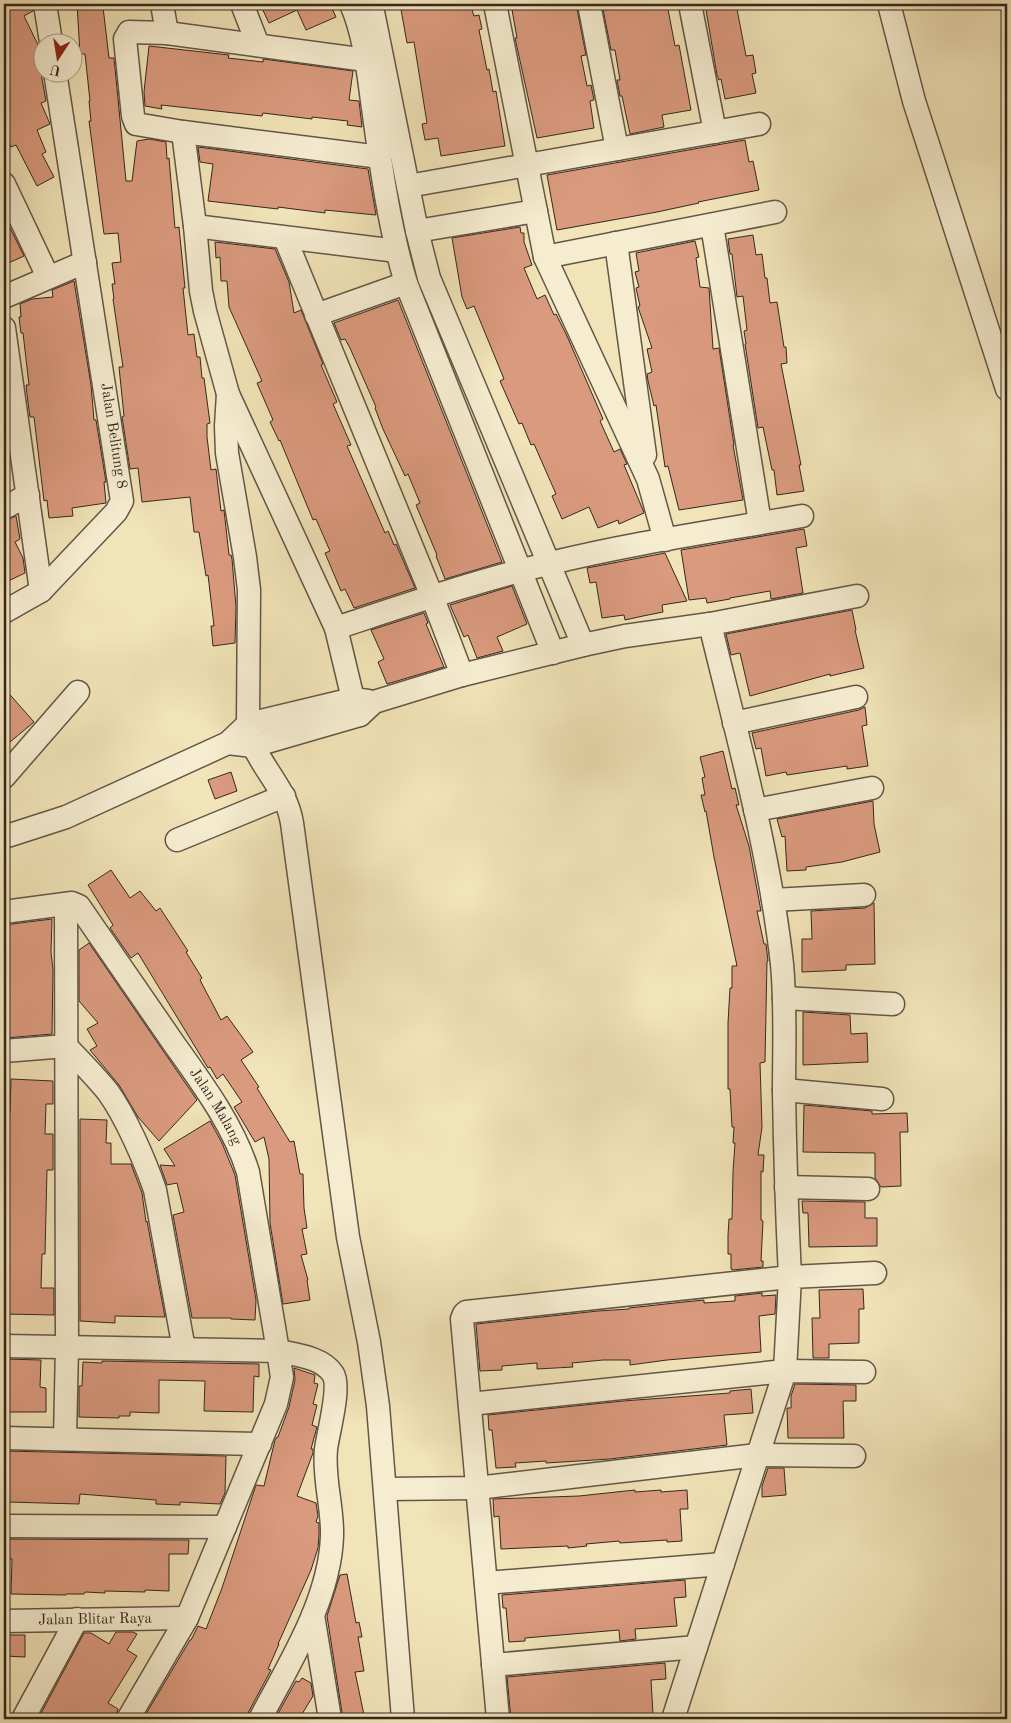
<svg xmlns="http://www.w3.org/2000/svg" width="1011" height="1723" viewBox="0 0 1011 1723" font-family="'Old Standard TT',serif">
<rect width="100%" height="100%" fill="#f1e4b8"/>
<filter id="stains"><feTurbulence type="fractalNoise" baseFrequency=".004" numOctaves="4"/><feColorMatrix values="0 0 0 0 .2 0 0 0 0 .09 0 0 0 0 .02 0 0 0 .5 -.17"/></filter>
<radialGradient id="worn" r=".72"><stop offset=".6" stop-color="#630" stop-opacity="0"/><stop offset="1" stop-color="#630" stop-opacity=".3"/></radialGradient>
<!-- building -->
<path fill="#da9a7e" stroke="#352721" d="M10 4H32L33 11 24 16 40 49 36 51 42 65V79L46 101 41 103 50 124 37 130 46 152 42 154 54 177 37 186 16 145 11 147 4 133V7Z
M77 4H101V7H103L109 58H114L126 181H132L137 141 149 139 166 142 167 159 169 158 175 228 179 227 185 288H183L188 335 194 334 197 357H200L202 378H204L210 423 207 424V437L211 470 216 469 221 511 224 510 229 555H231L232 559 236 607 235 643 213 646 211 626H214L208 575 206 576 199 532H194L190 497 142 502 138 468 130 469 122 417 124 416 119 367H123L113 299H114L112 284H115L112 263 121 262 118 233 104 234 89 121H91L89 101H90L85 54H80Z
M260 4H330L336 17 306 30 297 10 269 23Z
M400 4H470L474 16 479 15 482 29 479 30 487 70 489 69 493 92 496 91 505 146 441 156 438 138 425 140 422 124 427 123 414 42 407 43Z
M511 4H576L586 55 581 56 587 86 591 85 594 100 590 101 594 128 537 138 515 38H517Z
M602 4H667L675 46 679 45 691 110 662 115 664 127 630 134 622 96H620L617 80H620L615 50H611Z
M705 4H736L746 56 753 55 756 73 752 74 756 93 725 99 721 79 719 80 717 75Z
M149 46 229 55 228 58 263 62V59L353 71 349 100 359 101 362 127 347 125 348 121 312 117V119L263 113 262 116 161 105 162 109 145 106 144 92Z
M745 140 749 162 753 161 759 190 698 202 699 203 657 212 557 230 547 175Z
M198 147 368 169 376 215 325 210V213L278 207V209L208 201 213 164 200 162Z
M520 227 521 233H524V242L532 265 524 268 537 299 545 295 554 315 556 314 567 336 603 419 600 421 614 452 620 449 627 464 624 465 643 510 644 513 619 524 618 520 598 528 589 507 562 519 552 496 556 494 534 444 531 445 522 423 519 424 500 381 504 379 474 306 467 309 462 297 452 238Z
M10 228 24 256 4 265V231Z
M753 235 756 255 762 254 765 278H767L770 303 777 302 784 347H786L787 363 781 364 801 465H799L804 491 777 495 774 470H772L763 427 758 428 745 344H746L744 331 747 330 743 296 737 297 732 254H730L728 239Z
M695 241 699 257 696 258 700 287 709 288 713 349 719 348 734 445H733L743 500 679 510 668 466 665 467 656 405 654 406 648 381 647 374 652 372 647 349 652 348 638 307 640 306 636 288 639 287 635 272 639 271 636 253Z
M215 242 275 249 289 282 294 313 301 310 323 364 321 365 337 402 333 404 351 445 347 446 385 533 388 531 394 545 396 544 415 588 354 608 345 589 341 591 325 553 330 551 316 519 313 520 280 440 279 441 270 422 273 420 257 383 262 381 229 307 227 281H221L220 257 216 258Z
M74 281 91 385 94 420H96L106 482H104L106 503 72 508 73 516 49 518 47 500 44 501 34 417H30L28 403 26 385H29L23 333H21L19 317H21L20 304 32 299 53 297 52 290Z
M398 300 502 562 445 579 436 556 437 555 416 505 420 503 408 474 405 476 383 429 375 408 376 407 350 348 345 339 341 340 334 323Z
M16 516 20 539 15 542 23 558 25 573 4 583V521Z
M804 529 807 546 796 548 803 593 771 599 770 591 730 598V599L707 603 706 598 689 600 681 550Z
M665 553 687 601 662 605 663 612 643 616 625 620 624 615 602 618 596 582 590 583 587 568Z
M512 586 527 624 497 637 503 651 477 658 468 635 464 637 450 605Z
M852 610 856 630H855L864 668 830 676V674L750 696 740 653 731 655 726 634Z
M424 613 428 623 426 624 444 667 387 684 378 662 384 659 371 630Z
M4 688 34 722 4 747Z
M865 707 867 725 862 726 868 766 847 769V766L787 775 786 772 766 776 761 748 756 749 752 733 859 710Z
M723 751 732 789 735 788 739 805H736L749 846 761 911H757L764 944H766L768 961H767L765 1062 760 1063 762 1127 758 1155H764L763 1172 761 1171V1220L763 1221 761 1261H763V1267L733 1270 731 1269V1254H728V1235L729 1219H732L733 1172 735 1143H733L734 1127H732L730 1089H728V1023L730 988H732V966H737L714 857 706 811 705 812 701 795H705L702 778 705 777 700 757Z
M231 772 237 791 215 799 208 780Z
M873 801 874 824 880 852 842 862 806 867V870L787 871 785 836 782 837 777 819Z
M111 870 130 898 140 891 156 911 160 908 188 951 186 952 202 978 200 980 221 1020 227 1016 253 1052 241 1060 259 1087 257 1088 290 1142 294 1141 300 1174H303L304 1208 307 1228 302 1229 307 1254 301 1255 308 1280H307L310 1300 283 1304 270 1223 269 1159 264 1137 255 1142 234 1107 242 1102 223 1074 217 1079 210 1067 208 1068 138 953 131 958 110 928 113 925 88 885Z
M874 903 875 964 846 965V970L802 972V939H812L811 911 865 908Z
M52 919 51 952 53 970 52 1034 5 1038 4 925Z
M89 943 197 1100 159 1141 138 1117 119 1085 90 1050 97 1046 87 1029 98 1023 79 1001V950Z
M803 1012 850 1015 851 1034 867 1033 868 1062 803 1065Z
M11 1079 53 1081V1104H46L45 1134H53V1170H47L45 1254H42L41 1288H54V1315L4 1314V1113H10Z
M804 1105 872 1111V1114L907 1113 908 1132H900L901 1186 881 1187 875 1178V1153L803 1152Z
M80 1119 107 1120 106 1143H111V1164H131L142 1193 146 1222 147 1221 165 1317 115 1316V1323L80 1321Z
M210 1121 222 1143 235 1175 256 1300 255 1320 231 1319V1318H192L173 1215 184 1212 177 1183 167 1185 160 1165 175 1166 164 1149Z
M802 1201 865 1202V1218H877V1246L809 1247 808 1213H803Z
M863 1289 864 1309H859V1343L829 1344V1358H813L812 1318H820L819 1290Z
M762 1293V1296L776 1295 775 1314 759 1316 761 1352 667 1360 630 1365V1360H603L572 1363 573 1367 537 1369V1363L502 1366V1370L480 1371 476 1324 598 1311 629 1309V1308L684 1302 704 1300V1303L735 1301V1296Z
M5 1359 41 1360 40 1387 46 1388V1412H4Z
M102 1361 259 1364V1377L254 1376 253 1412 204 1411 205 1381 159 1380V1413L130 1412V1416H119V1418L79 1417V1386H82L83 1362 102 1363Z
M294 1368 315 1375 314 1383 318 1384 313 1404 317 1405 312 1425 317 1427 311 1449H313V1453L297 1496 316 1503 318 1516 316 1522 319 1523V1535L318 1548 311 1570 278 1644H279L268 1669 271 1670 248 1713 247 1719H143L190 1640H191L198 1626 206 1629 222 1588 253 1494 256 1485 264 1486 275 1440 277 1437H278L289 1407 295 1380Z
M795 1384 856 1385V1401H843L844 1438H788L787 1408H791V1396Z
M751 1389 753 1413 724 1415 727 1445 610 1459 546 1463V1461L515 1463 516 1467 496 1468 492 1430H489L488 1415 623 1401 730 1393V1391Z
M4 1451 226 1456 225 1493 220 1504 180 1502V1505L156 1504V1500L80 1494 79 1504 7 1502V1468H4Z
M768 1468H784L786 1495 762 1497V1486Z
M635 1490V1492L661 1490V1492L687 1490 688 1509H680L682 1541 667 1542V1540L620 1543 619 1541 586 1544 587 1546 568 1548V1546L501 1549 499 1516 494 1517 493 1499 579 1496Z
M4 1539 189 1540 188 1554H169V1591L145 1590V1592L105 1591V1593L85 1592 84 1594H66V1595L11 1594 12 1559 4 1558Z
M347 1574 356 1623 359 1622 362 1637H358L364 1671 355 1672 364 1715 371 1719H343L327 1616 340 1575Z
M685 1580 686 1597 674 1598 677 1626 635 1629 636 1639 620 1641 619 1630 525 1638V1641L509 1642 506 1608H503L502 1595Z
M116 1632H133L137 1634 127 1650 137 1656 108 1703 118 1709 115 1719H38L84 1633H91L109 1644Z
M6 1635H25V1657L5 1656Z
M665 1663 666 1679 651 1680 653 1714 599 1716V1714L511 1719 507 1677Z
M302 1678 311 1683 313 1696 299 1719H275L296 1681 299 1682Z"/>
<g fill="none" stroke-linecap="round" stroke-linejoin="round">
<defs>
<g id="minor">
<path d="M45 4 51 42"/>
<path d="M162 4 167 33"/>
<path d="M242 4 258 45"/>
<path d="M351 4C365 36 368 73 373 108 381 167 389 226 406 283L553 653"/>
<path d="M370 4 373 12 417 231 429 278 583 645"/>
<path d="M495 4 545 257 648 479 665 540"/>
<path d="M589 4 617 149"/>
<path d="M690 4 715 132"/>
<path d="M889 4 914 101 1007 389"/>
<path d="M366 60 167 33 129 32 125 39 133 116 136 124 183 132 380 157"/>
<path d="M183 132 195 226 201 291 205 311 228 394 336 628 353 699 360 715"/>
<path d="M4 184 48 277"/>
<path d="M408 186 759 124"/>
<path d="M712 225 760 523"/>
<path d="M195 226 397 251"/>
<path d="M417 231 536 211"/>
<path d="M285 238 432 596 462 675"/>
<path d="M616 243 645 455"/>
<path d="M545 257 775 212"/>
<path d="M4 297 85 262"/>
<path d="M316 315 406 283"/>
<path d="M4 328 41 591"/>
<path d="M228 394 226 426 227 453 245 557 249 590 248 724C250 732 251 740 254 747 267 774 287 792 292 823L348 1237 369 1342 378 1406 403 1719"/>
<path d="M4 508 28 495"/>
<path d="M4 612 41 591 116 512 122 501 55 72"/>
<path d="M336 628C406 605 476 581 547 564 631 543 717 531 802 516"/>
<path d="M734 723 856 697"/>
<path d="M228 743 253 746 360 715 374 702 462 675 583 645 625 636 710 624 857 596"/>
<path d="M4 777 78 692"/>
<path d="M755 810 872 788"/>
<path d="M4 837 66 817 228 743 248 724 353 699 368 701"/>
<path d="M177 840 284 796"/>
<path d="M773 900 864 895"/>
<path id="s1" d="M4 912 72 903 79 906C110 951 141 996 172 1041 201 1082 233 1124 248 1172L278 1351 282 1377 276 1404 187 1618 128 1719"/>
<path d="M784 998 893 1004"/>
<path d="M4 1051 66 1046C80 1061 95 1076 108 1092 126 1117 145 1161 155 1190L184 1349"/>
<path d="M784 1090 882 1099"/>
<path d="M786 1187 868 1189"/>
<path d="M4 1346 278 1351C296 1355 322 1357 333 1374 341 1387 328 1433 326 1449 323 1479 333 1507 332 1536 330 1600 289 1664 260 1719"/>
<path d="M470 1404 785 1371 864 1372"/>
<path d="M4 1438 260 1444"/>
<path d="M65 1439 67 1346 66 904"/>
<path d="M386 1489 477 1488 757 1455 854 1456"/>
<path d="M4 1526 225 1527"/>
<path d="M486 1583 723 1564"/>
<path d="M313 1615 330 1719"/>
<path id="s2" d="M4 1621 187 1618"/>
<path d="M493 1665 696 1647"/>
<path d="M23 1719 77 1619"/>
<path d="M498 1719 462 1319 464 1314 466 1312 790 1277C787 1215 785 1154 784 1092 784 1049 786 1006 782 964 769 848 737 736 710 624"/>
<path d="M673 1719 785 1371 790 1277 875 1273"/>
</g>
</defs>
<!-- minor casing -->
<use href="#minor" stroke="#645647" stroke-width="25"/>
<!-- minor -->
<use href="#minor" stroke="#f6edd1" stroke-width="22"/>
</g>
<g text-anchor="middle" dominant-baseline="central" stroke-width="4" stroke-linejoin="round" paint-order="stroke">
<!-- street labels -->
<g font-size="15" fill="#352721" stroke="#f6edd1">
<text transform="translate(113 436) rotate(81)">Jalan Belitung 8</text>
<text stroke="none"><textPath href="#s1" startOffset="319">Jalan Malang</textPath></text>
<text stroke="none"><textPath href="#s2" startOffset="91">Jalan Blitar Raya</textPath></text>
</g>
</g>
<!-- margin -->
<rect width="1011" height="1723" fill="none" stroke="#f1e4b8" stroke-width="20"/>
<rect x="5" y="5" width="1001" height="1713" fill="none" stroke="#352721" stroke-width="2.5"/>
<rect x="10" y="10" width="991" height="1703" fill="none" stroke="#352721"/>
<!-- north arrow -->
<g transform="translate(58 58) rotate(192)"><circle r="24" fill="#f6edd1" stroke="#a99e8b"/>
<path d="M0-4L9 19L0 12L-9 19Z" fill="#8f2418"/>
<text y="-8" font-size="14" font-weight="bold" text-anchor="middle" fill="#352721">U</text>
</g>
<rect width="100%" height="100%" filter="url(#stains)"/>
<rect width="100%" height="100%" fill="url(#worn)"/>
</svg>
